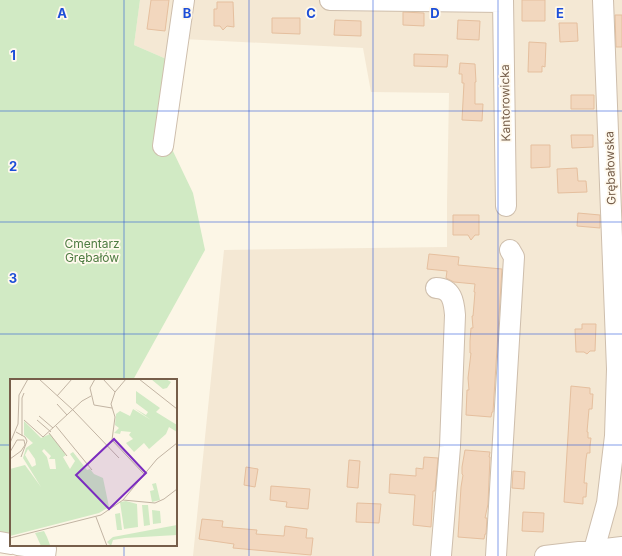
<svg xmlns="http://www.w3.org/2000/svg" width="622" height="556" viewBox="0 0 622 556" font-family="Inter,sans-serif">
<rect width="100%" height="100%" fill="#fcf6e6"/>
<!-- residential -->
<path fill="#f4e8d4" d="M140 0H622V556H193L224 250 447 247V203L449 93 371 92 363 48 183 39 171 61 134 45Z"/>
<!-- green -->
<path fill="#d1eac4" d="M0 0H140L134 45 171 61V147L193 193 205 250 133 380H11V539L0 537Z"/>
<!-- building -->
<path fill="#f2d7be" stroke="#e5bf9e" d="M151 0H169L165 31 147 29Z
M522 0H545V21H522Z
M217 2H233L234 27 227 26 223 30 220 26H214V9H217Z
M403 12 424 13V26L403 25Z
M615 15H622V47H616Z
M272 18H300V34L272 33Z
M335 20 361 21V36L334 35Z
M458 20 480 21 479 40 457 39Z
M559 23H577L578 41 560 42Z
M529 42 546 43 545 67 542 66V72H528Z
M414 54 448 55 447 67 414 66Z
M460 63 475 64 476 82H475V104H483L482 121 462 120 464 83H462V74H459Z
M571 95H594V109H571Z
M571 135H593V147L572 148Z
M531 145H550V167L531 168Z
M577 168 578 181H586L587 192 558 193 557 169Z
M578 213 600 215V228L577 226Z
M453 215H479V235H475L471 240 468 235H453Z
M429 254 459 257 458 265 502 269 493 412H492L491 417 466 415 467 390H469L468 378 471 353H470V341L471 328H473L472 316H473L475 292H474L475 284 454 282 446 278 447 271 427 269Z
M582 324H596L595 351H590L587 354 584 352H576L575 329H582Z
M571 386 590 388V394H593L592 409H589L587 432H588V438H591L590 446V453H587L586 459 584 483H587L586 497H583V504L564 502Z
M465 450 490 452 489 457H490L488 504 485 518H487L486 534H485L484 539 458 537 461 487 463 475 462 474V467Z
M424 457 438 458 435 491H433L431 527 413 525 415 495 389 493 390 474 416 476V468L423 469Z
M349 460 360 461 358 488 347 487Z
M246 467 258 469 255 487 244 485Z
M513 471 525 472 524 489 512 488Z
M271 486 310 489 308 509 286 507 287 502 270 500Z
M357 503 381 504 379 523 356 522Z
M523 512 544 513 543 532 522 531Z
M202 519 223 521 222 527 257 530 256 534 284 536 285 526 307 529 306 538H313L311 555 233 548 234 544 199 539Z"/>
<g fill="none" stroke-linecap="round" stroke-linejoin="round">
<defs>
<path id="minor" d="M330 0 503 2
M503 0 506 206
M163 146 184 0
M436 288C452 288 454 302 455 315L450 447 441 555
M0 542 11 544
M18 545 46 549 45 556
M594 550 607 503 615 436 617 369 603 0
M496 556 514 257 510 250
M545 556 622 547"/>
</defs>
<!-- minor casing -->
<use href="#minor" stroke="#cebeac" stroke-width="22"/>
<!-- minor -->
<use href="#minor" stroke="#fff" stroke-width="20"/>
</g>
<!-- grid -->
<path fill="none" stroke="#1d4ed8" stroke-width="1" stroke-opacity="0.55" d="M124 0V380M249 0V556M373 0V556M498 0V556M0 111H622M0 222H622M0 334H622M0 445H11M176 445H622M124 545V556"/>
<g text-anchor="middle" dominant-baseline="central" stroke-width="3.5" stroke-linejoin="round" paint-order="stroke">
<!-- street labels -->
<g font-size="12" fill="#765e4a" stroke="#fff9ed">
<text transform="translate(505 103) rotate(-91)">Kantorowicka</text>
<text transform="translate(610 168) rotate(-92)">Grębałowska</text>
</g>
<!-- park labels -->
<g font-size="12" fill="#4e7c42" stroke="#fff9ed">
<text x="92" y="243">Cmentarz<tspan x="92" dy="14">Grębałów</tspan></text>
</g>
</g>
<!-- overview -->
<g transform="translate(10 379)">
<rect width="167" height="167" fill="#fcf6e6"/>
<path d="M141 0H156L161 3 157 9 153 10ZM126 12 150 29 146 33 167 46V53L159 48 156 55 139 70 134 64 124 73 116 64 123 60 119 56 121 53 111 52 110 55 104 54 109 49 105 46 106 35 110 32 120 37 123 30 141 41 124 29 136 36 138 33 126 24ZM14 42 31 59 40 55 56 76 53 78 60 90 65 82 60 75 63 73 77 91 80 90 84 95 93 99 99 128 89 134 0 157V90L15 86 31 108 13 79 16 69 23 64 14 56ZM18 70 25 80 26 86 22 88 15 76ZM34 70 41 77 39 80H45L46 90H40L37 78 32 72ZM146 104 150 121 142 123 140 112 144 111 142 105ZM116 122 127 125 128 148 114 150 110 123ZM132 126H138L140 146 134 147ZM142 131 150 132 151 144 143 145ZM110 134 112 151H107L105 135ZM167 146V156L115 159 103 161 101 167 97 163 103 158ZM34 152 37 158 40 166 31 167 27 158 25 154Z" fill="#d1eac4" fill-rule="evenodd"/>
<path fill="none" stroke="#c2b4a3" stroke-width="1" d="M29 0 63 31 109 79M85 0 80 9 84 26 102 29M93 0 105 13M129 0 167 30M47 17 62 0M47 25 57 36M101 25 105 38 102 61 134 95M101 25 105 13 116 0M29 37 43 49M14 41 33 58 72 22 81 17M27 41 41 53M46 47 82 91M6 53 15 58 17 62 11 78M39 54 57 77M12 57V19L14 14M0 64 8 45 9 16 18 0M0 73 7 61H14L15 66 11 72 0 80M83 80 97 67M113 121 145 124 154 120 167 110M86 138 97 167M0 159 91 136 113 121 147 80 167 64"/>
<path fill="#7b2cbf" fill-opacity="0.15" stroke="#7b2cbf" stroke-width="2" d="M104 60 136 94 99 130 66 96Z"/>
<rect width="167" height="167" fill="none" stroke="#765e4a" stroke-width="2"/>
</g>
<g font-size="13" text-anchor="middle" font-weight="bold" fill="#1d4ed8" stroke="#fff9ed" stroke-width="3.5" stroke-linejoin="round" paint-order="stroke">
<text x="62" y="18">A</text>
<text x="187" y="18">B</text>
<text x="311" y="18">C</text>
<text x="435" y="18">D</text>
<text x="560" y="18">E</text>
<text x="13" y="60">1</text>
<text x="13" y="171">2</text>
<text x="13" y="283">3</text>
</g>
</svg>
